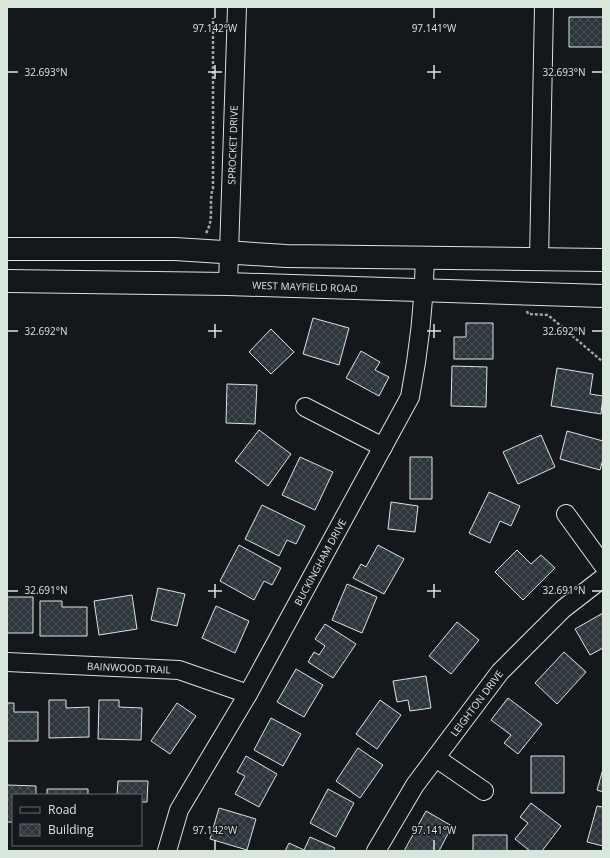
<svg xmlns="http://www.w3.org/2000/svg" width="610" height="858" viewBox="0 0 610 858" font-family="'Open Sans',sans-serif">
<defs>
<pattern id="building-cross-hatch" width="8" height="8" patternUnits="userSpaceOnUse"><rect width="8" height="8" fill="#2c363c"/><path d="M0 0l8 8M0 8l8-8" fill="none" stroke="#4a5358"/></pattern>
</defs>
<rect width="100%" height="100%" fill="#14181c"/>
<!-- building -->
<path fill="url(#building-cross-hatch)" stroke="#d8e6dc" d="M569 17H603V47H569Z
M313 318 349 328 339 365 303 354Z
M466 323H493V359H454V337H466Z
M271 329 294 352 271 374 249 352Z
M361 351 380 362 375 370 389 377 379 396 346 378Z
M452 366 487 367 486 407 451 406Z
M557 368 593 374 590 394 603 396 601 414 551 406Z
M227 384 257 385 255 424 226 423Z
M259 430 291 454 268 486 235 461Z
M567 431 603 441V459L600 470 560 459Z
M541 435 555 467 518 484 503 452Z
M300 457 333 472 315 510 282 495Z
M410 457H432V499H410Z
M489 492 520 506 511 526 500 521 490 543 469 533Z
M391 502 418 506 415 532 388 529Z
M262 505 305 526 296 544 287 540 279 556 245 539Z
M239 545 281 568 272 585 264 581 254 600 220 581Z
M378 545 404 559 384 594 353 578 361 564 366 567Z
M517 550 531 564 541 555 555 568 523 600 495 572Z
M347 584 377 597 362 633 332 620Z
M158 588 185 594 177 626 151 620Z
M132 595 137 629 99 635 94 601Z
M7 597H33V633H7Z
M40 601H62V607H87V636H40Z
M216 606 249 621 235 653 202 638Z
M603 613V648L590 655 575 629Z
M457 622 479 640 451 674 429 656Z
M325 624 356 644 333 678 308 662 314 652 319 655 325 646 315 639Z
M564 652 586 672 557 704 535 683Z
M296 669 323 685 304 717 277 702Z
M426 676 431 708 410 711 408 700 397 702 393 681Z
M508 698 542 724 518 754 504 743 511 735 491 720Z
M49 700H66V708L89 707V737L49 738Z
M99 700H119V707L142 708 141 740 98 739Z
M380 700 401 715 377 749 356 734Z
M7 703H14V712H38V741H7Z
M177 703 196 716 170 754 151 741Z
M271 718 301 734 283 766 254 750Z
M358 748 383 765 360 798 336 781Z
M246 756 277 774 259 807 235 794 245 776 237 772Z
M531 756H564V793H531Z
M603 769V792L597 790Z
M118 781H148L147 802H141V795H117Z
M7 785 36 786V795H13V822H7Z
M47 789H88V795H47Z
M328 789 354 803 336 837 310 823Z
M531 803 561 826 542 851H530L515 839 528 823 520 817Z
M597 806 603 807V846L587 842Z
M219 808 256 819 247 850 210 839Z
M426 811 452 826 439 851H404Z
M473 835H507V851H473Z
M310 837 335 848 333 851H285L289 843 304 850Z"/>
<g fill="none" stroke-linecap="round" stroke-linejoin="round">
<defs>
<g id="minor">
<path d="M539 260 544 7"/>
<path id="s1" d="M228 284 237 7"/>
<path d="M305 407 383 447"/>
<path d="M566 514 603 565"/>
<path id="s2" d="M7 662 179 670 248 694"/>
<path d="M436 758 484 791"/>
<path id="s3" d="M167 851 179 810 248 694 410 397C419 351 424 305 425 258"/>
<path id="s4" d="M376 851 415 785 500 672 563 609 603 578"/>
</g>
<g id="major">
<path d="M7 249H175L286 256 603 260"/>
<path id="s5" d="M7 281 228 284 603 296"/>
</g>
</defs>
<!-- minor casing -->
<use href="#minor" stroke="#d8e6dc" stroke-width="20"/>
<!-- major casing -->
<use href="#major" stroke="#d8e6dc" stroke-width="24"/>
<!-- path -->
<path stroke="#9da8a2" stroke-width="2.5" stroke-dasharray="3 2" stroke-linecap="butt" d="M206 233C215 219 208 203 213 188V18
M527 311 528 314 548 315 603 362"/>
<!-- minor -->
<use href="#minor" stroke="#14181c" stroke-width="18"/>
<!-- major -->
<use href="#major" stroke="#14181c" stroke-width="22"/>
</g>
<!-- ticks -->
<path fill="none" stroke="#d8e6dc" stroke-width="1.5" d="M215 8V18M434 8V18M215 65V79M434 65V79M8 72H18M208 72H222M427 72H441M592 72H602M215 324V338M434 324V338M8 331H18M208 331H222M427 331H441M592 331H602M215 584V598M434 584V598M8 591H18M208 591H222M427 591H441M592 591H602M215 840V850M434 840V850"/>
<g text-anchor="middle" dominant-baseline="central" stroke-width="3" stroke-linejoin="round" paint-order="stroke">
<!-- street labels -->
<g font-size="10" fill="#d8e6dc" stroke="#14181c">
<text stroke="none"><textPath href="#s1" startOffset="139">SPROCKET DRIVE</textPath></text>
<text stroke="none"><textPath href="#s5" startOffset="298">WEST MAYFIELD ROAD</textPath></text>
<text stroke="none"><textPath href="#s3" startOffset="328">BUCKINGHAM DRIVE</textPath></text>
<text stroke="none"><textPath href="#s2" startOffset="122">BAINWOOD TRAIL</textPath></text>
<text stroke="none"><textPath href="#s4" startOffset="179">LEIGHTON DRIVE</textPath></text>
</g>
</g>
<g font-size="10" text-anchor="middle" fill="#d8e6dc" stroke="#14181c" stroke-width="3" stroke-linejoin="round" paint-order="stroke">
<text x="215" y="32">97.142°W</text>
<text x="434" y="32">97.141°W</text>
<text x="46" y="76">32.693°N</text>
<text x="564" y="76">32.693°N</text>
<text x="46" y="335">32.692°N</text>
<text x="564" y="335">32.692°N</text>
<text x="46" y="594">32.691°N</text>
<text x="564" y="594">32.691°N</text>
<text x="215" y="834">97.142°W</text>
<text x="434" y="834">97.141°W</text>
</g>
<!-- border -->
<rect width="610" height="858" fill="none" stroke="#d8e6dc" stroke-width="16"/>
<!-- legend -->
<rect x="12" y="794" width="130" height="52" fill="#14181c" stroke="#626a69"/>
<rect x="20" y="807" width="20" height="6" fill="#14181c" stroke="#626a69"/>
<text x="48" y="814" font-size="12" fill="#d8e6dc">Road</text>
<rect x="20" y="824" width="20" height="12" fill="url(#building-cross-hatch)" stroke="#626a69"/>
<text x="48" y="834" font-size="12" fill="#d8e6dc">Building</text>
</svg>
